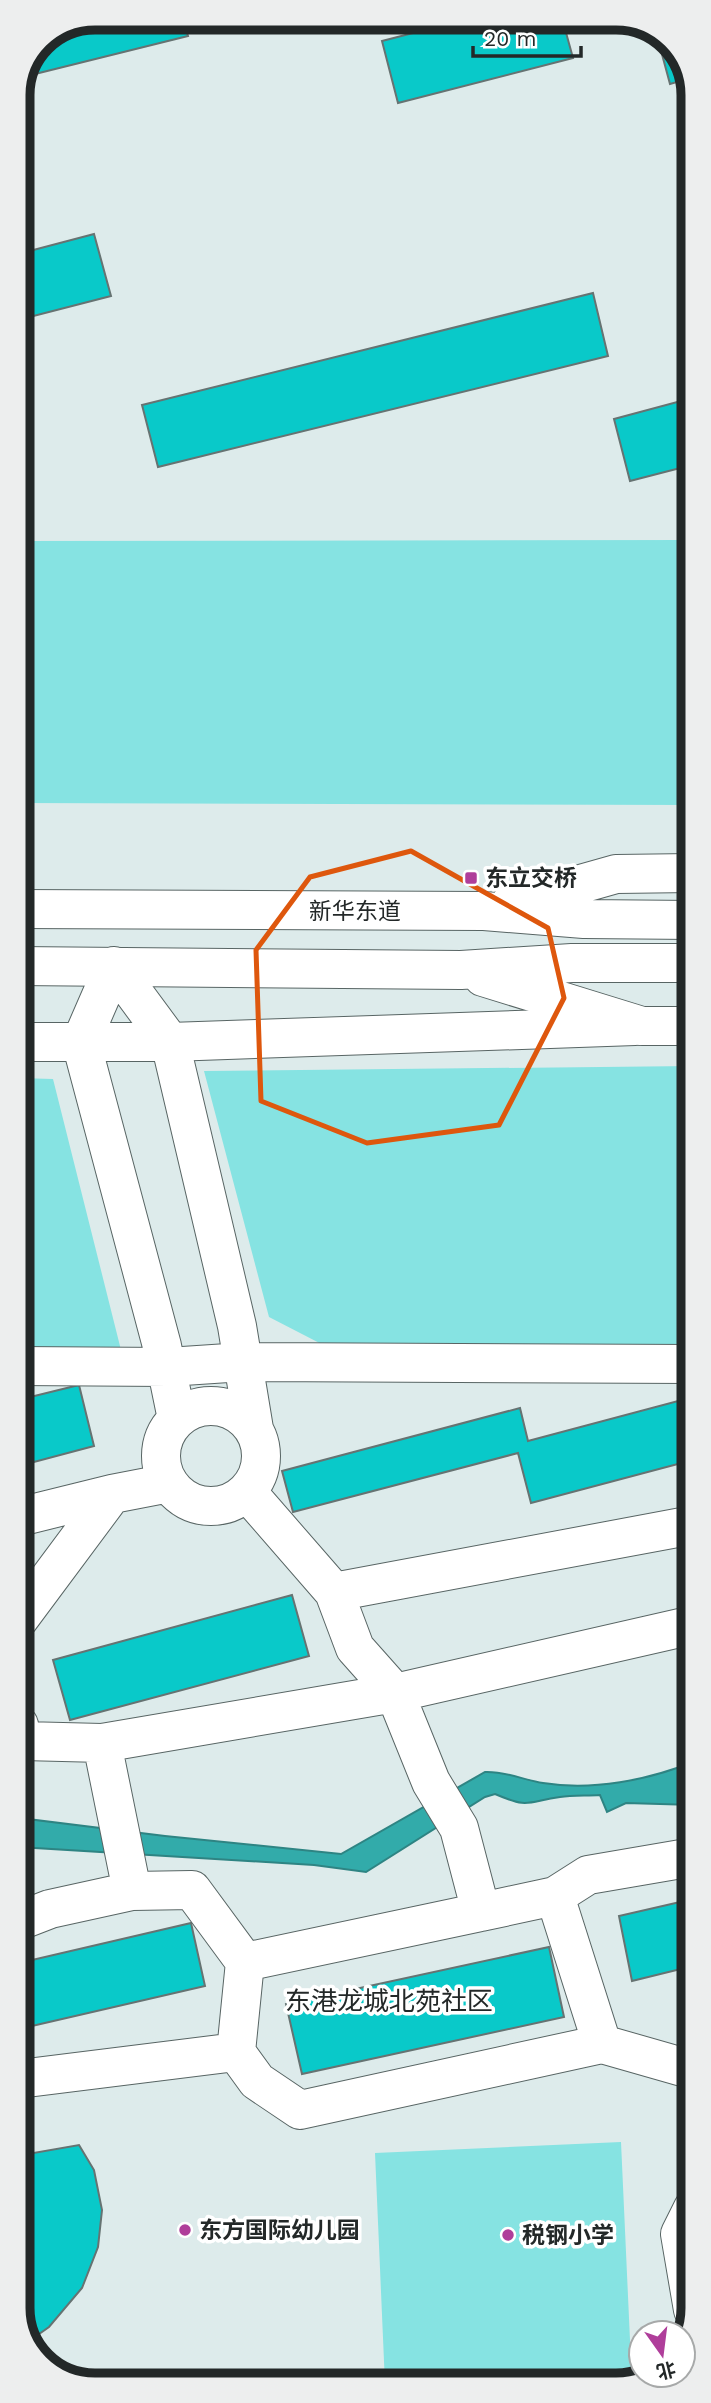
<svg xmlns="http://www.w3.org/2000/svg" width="711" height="2403" viewBox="0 0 711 2403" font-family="'Work Sans','Noto Sans SC',sans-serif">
<rect width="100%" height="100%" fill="#ddebeb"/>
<!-- green -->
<path fill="#86e3e2" d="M692 540V805L18 803V541Z
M693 1066V1347L333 1350 269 1317 204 1071Z
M18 1078 53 1079 121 1350 18 1349Z
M621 2142 632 2384H385L375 2153Z"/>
<!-- water -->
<path fill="#32abaa" stroke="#2e8483" stroke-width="2" d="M693 1762V1805L626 1803 607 1812 600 1795C587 1796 573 1795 560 1797 526 1802 530 1809 495 1794L485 1797 366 1872 314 1865 19 1847V1818L165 1836 341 1854 485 1772C506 1771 523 1780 543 1783 593 1791 648 1780 693 1762Z"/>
<!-- building -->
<path fill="#09c9c9" stroke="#667372" stroke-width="2" d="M95 18H183L188 36 23 77 40 40Z
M471 18H562L573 58 398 103 382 41Z
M656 32 667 37 691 78 670 84Z
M94 234 111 296 18 320V254Z
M593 293 608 356 158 467 142 405Z
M692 398V465L630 481 614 419Z
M79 1385 94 1446 19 1466 18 1400Z
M693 1397V1460L531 1503 518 1453 293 1512 282 1471 520 1408 528 1441Z
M292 1595 309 1656 70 1720 53 1660Z
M693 1899V1966L632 1981 619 1916Z
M191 1923 205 1986 19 2029V1963Z
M549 1947 564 2017 302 2074 286 2004Z
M79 2145 94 2170 102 2210 98 2247 82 2288 49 2327 29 2341 19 2324V2146L28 2154Z"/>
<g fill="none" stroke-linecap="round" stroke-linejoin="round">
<defs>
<path id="minor" d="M18 1042H170L635 1026
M18 1366 168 1367 243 1362 693 1364
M161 1456a50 50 0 1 1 100 0a50 50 0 1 1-100 0Z
M177 1419 162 1346 81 1042 114 966 170 1042 237 1326 254 1429
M247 1492 334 1592 355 1648 395 1693 431 1782 459 1828 481 1912 555 1896 588 1875 693 1857
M19 1517 112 1494 169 1483
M334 1592 693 1525
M19 1619 112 1494
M19 1725 23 1741 102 1743 395 1693 693 1625
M102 1743 132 1891
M555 1896 602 2044
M19 1921 50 1909 132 1891 192 1890 245 1962 236 2052 257 2081 300 2110 602 2044 693 2070
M245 1962 481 1912
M19 2079 236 2052
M693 2310 680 2234 693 2208"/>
<path id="major" d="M510 904 616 874 692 873
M18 909 484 911 584 919 693 920
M18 966 461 970 572 963H693
M483 977 642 1026H693"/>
</defs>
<!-- minor casing -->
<use href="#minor" stroke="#586564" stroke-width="40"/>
<!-- major casing -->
<use href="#major" stroke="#586564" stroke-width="40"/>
<!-- minor -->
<use href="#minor" stroke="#fff" stroke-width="38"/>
<!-- major -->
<use href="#major" stroke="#fff" stroke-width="38"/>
</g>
<!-- marked area -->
<path fill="none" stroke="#de570d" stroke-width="5" stroke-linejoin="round" d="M411 851 548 928 564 998 499 1125 367 1143 261 1101 256 950 310 877Z"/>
<!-- markers -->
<g fill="#af3e9a" stroke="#fff" stroke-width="2.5">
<rect x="464" y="871" width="14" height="14" rx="3.5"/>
<circle cx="185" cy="2230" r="7"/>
<circle cx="508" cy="2235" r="7"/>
</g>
<g text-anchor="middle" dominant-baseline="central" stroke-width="7" stroke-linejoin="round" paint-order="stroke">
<!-- poi labels -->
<g font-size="23" font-weight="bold" fill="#232828" stroke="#fff" text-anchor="start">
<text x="485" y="878">东立交桥</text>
<text x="199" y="2230">东方国际幼儿园</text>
<text x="522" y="2235">税钢小学</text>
</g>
<!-- street labels -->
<g font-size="23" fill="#232828" stroke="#fff">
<text x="355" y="911">新华东道</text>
</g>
<!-- quarter labels -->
<g font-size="26" fill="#232828" stroke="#fff">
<text x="389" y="2001">东港龙城北苑社区</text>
</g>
</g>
<!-- crop -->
<path d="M0 0H711V2403H0ZM95 30H616A65 65 0 0 1 681 95V2308A65 65 0 0 1 616 2373H95A65 65 0 0 1 30 2308V95A65 65 0 0 1 95 30Z" fill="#edeeee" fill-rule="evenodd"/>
<path fill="none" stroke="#232828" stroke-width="9" d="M95 30H616A65 65 0 0 1 681 95V2308A65 65 0 0 1 616 2373H95A65 65 0 0 1 30 2308V95A65 65 0 0 1 95 30Z"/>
<!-- north arrow -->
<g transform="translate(662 2354) rotate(166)"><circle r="33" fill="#ffffff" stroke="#a7a9a9" stroke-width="2"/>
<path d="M0-5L12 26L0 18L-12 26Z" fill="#af3e9a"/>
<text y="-10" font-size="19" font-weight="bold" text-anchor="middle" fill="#232828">北</text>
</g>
<!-- scale -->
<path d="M473 46v10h108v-10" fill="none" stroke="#232828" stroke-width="3.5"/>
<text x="484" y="46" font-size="21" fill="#232828" stroke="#ffffff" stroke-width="5" paint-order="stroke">20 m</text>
</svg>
